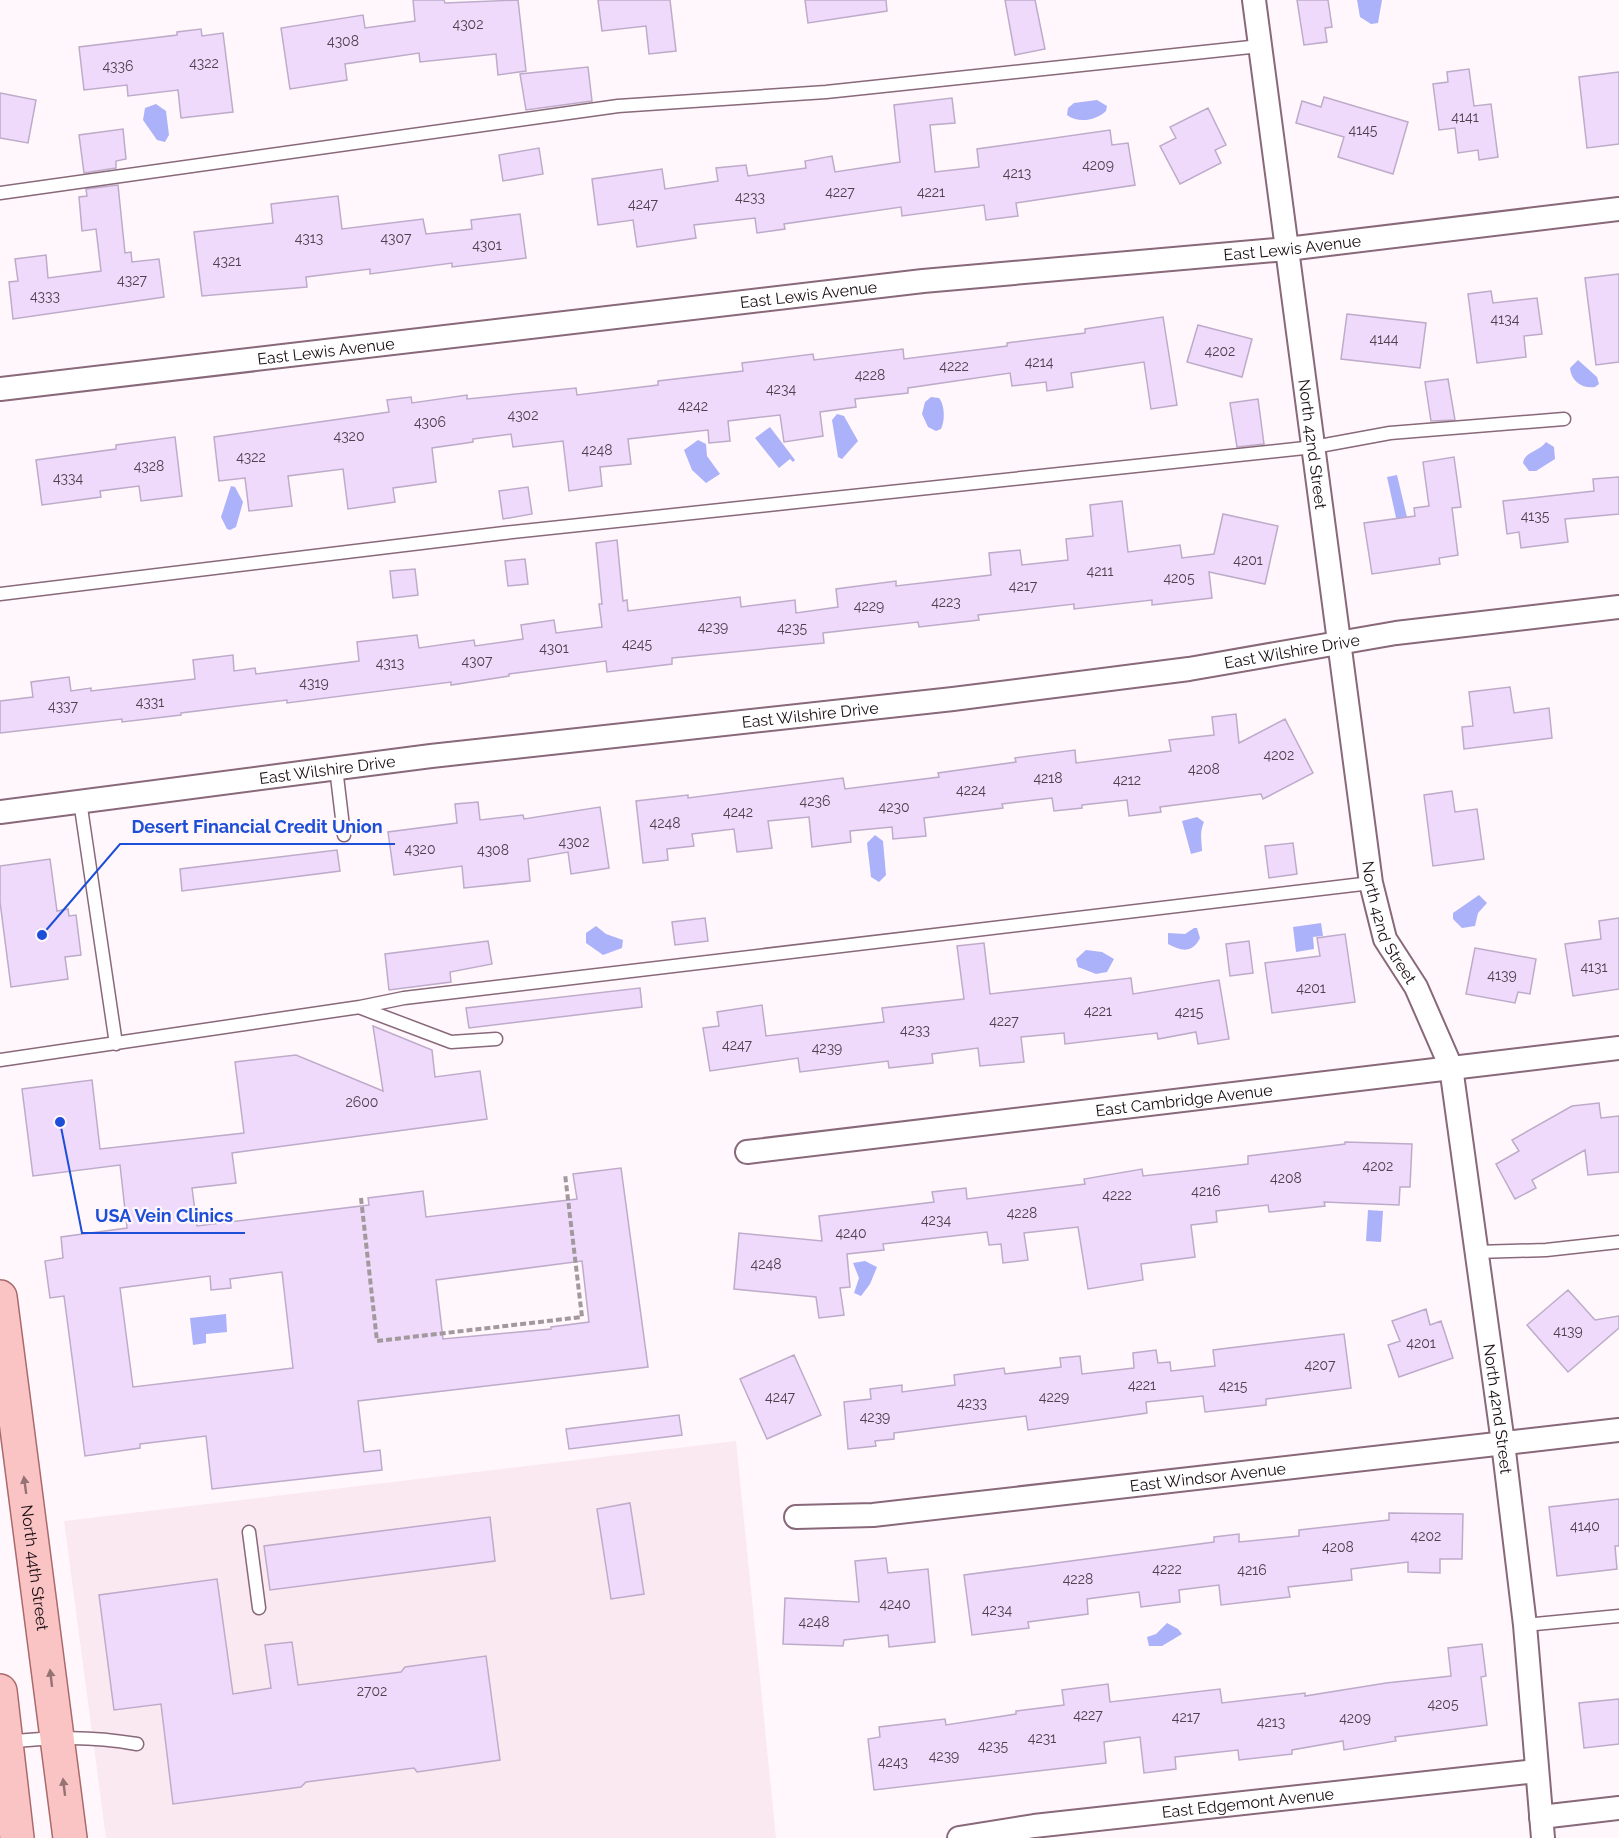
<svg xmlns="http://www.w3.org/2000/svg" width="1619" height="1838" viewBox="0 0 1619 1838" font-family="Raleway,sans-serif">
<rect width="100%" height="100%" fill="#fff7fb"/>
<!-- built -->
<path fill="#fbe9f1" d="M736 1441 776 1838H106L64 1521Z"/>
<!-- water -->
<path fill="#acb2f9" d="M1357 0H1382L1378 23 1371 24 1360 17Z
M1097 100 1107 106 1106 111C1097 120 1078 124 1067 115L1068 108 1074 103Z
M156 104 166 111 169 135 165 142 157 140 143 120 145 108Z
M1578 360 1597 377 1599 384 1595 387C1582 389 1571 381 1570 368Z
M931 397 939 398C945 405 945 421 941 429L936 431 928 427 922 414 925 402Z
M837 414 844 416 858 441 842 459 838 457 832 420Z
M770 427 795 460 793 462 790 459 779 468 755 438Z
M698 440 706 444 707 456 720 474 706 483 692 470 684 450Z
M1546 442 1554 447 1555 459 1536 471H1529L1523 463C1525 451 1539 452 1546 442Z
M1397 475 1412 538 1401 540 1387 477Z
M231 486 235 487 243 502 236 527 230 530 227 529 221 517Z
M1197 817 1204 822C1199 833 1202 842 1202 851L1191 854 1182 821Z
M875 835 883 841 886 875 879 882 871 877 867 843Z
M1479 895 1487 903 1478 913 1475 926 1462 928 1453 919V913Z
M1321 923 1323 936 1313 937 1314 949 1296 952 1293 927Z
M596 926 606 934 623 940 622 948 603 955 586 943V933Z
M1194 928H1197L1200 938C1192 954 1181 951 1168 944V933L1185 934Z
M1086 950 1102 952 1114 959 1107 972 1096 974 1078 967 1076 959Z
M1368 1210 1383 1211 1381 1242 1366 1241Z
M865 1261 877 1267 870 1284 861 1296 854 1293 859 1278 853 1263Z
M226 1314 227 1332 206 1334V1343L193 1345 190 1318Z
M1167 1623 1178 1629 1182 1634 1162 1646H1149L1147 1637 1156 1634Z"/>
<!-- building -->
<path fill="#efdafc" stroke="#beabc9" stroke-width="1.5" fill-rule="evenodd" d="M413 0H444L445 3 518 0 526 71 498 75 496 54 420 62 419 53 345 64 347 80 290 89 281 28 363 15 365 28 415 21Z
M598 0H670L676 51 649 54 646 26 602 31Z
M805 0H886L887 11 808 23Z
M1005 0H1035L1045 49 1015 55Z
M1297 0H1328L1332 27 1325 28 1327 42 1304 45Z
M201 29 202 36 223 33 233 112 181 118 178 90 128 96 127 85 84 90 79 47 177 35V32Z
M588 67 592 101 526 110 520 74Z
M1469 69 1474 106 1491 104 1498 157 1479 160 1478 150 1458 153 1455 128 1439 130 1433 84 1448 82 1447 72Z
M1619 72V144L1587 148 1579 77Z
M0 93 36 100 28 143 0 138Z
M1324 97 1408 122 1393 174 1338 157 1344 137 1296 123 1302 101 1321 107Z
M952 98 955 123 930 125 935 172 979 167 977 149 1110 130 1112 145 1128 143 1135 185 1016 203 1018 216 986 220 984 205 902 216 901 207 784 224 785 229 757 233 755 218 694 225 696 238 637 247 633 220 598 225 592 179 662 169 665 189 718 181 716 168 746 165 748 176 806 168 805 161 832 156 835 172 900 162 894 105Z
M1208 108 1226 145 1215 150 1221 163 1180 184 1160 146 1176 138 1170 127Z
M123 129 126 159 116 161V168L84 173 79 135Z
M539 148 543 174 503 181 499 155Z
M118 185 125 253 131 252 132 262 159 259 164 297 13 319 9 282 18 281 15 259 46 255 48 278 101 271 96 229 82 231 79 197 87 196 86 189Z
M338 196 342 229 423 219 426 234 472 229 471 220 520 214 526 258 452 267V263L370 274V269L306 277 307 287 202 296 194 232 273 223 271 204Z
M1619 274V362L1596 365 1585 278Z
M1491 291 1493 303 1537 298 1542 334 1524 336 1526 357 1477 363 1468 294Z
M1347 314 1426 323 1420 368 1341 359Z
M1163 317 1177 405 1151 409 1144 362 1071 373 1073 387 1047 391 1046 382 1012 386 1010 373 908 388V393L855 399 856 407 820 412 823 436 784 442 780 415 728 421 730 441 709 443 708 430 628 439 631 464 600 467 602 486 569 491 563 441 513 447 511 434 473 439V442L432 448 436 482 393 488 395 502 348 509 343 469 288 476 292 506 249 511 245 478 219 481 214 437 389 412 387 400 411 397 412 403 467 395V399L576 388 577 395 658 385V381L743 371 742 363 813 354 814 360 903 349 904 359 1007 346V343L1085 333V329Z
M1198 325 1252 339 1242 377 1187 362Z
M1448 379 1455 420 1431 421 1425 382Z
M1258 399 1264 444 1237 447 1230 403Z
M175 437 182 496 141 501 139 486 100 491 101 497 42 505 36 460 116 449V445Z
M1454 457 1461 507 1452 508 1458 555 1439 558 1440 564 1372 574 1364 523 1415 516 1414 508 1429 506 1423 462Z
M1619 477V514L1565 519 1568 542 1521 548 1519 532 1507 534 1503 501 1594 491 1593 479Z
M528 487 532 514 503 519 499 491Z
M1122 501 1128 552 1180 545 1182 558 1214 554 1223 514 1278 526 1265 584 1209 572 1212 598 1152 605V600L1074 609V604L978 615 979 620 919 627 918 622 823 633 824 643 672 658V664L607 672 606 661 509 674V676L451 685V682L287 703V700L181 713V715L122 722V719L0 733V701L33 697 31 682 69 677 71 691 91 688V691L195 679 193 660 233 655 234 671 255 668 256 674 359 661 357 642 417 635 419 648 474 640 475 646 523 639 521 625 554 620 556 633 602 627 599 604H602L596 543 617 540 623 601 627 600 628 611 740 597 741 607 795 600 796 613 838 607 836 589 896 581V586L991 575 989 553 1020 550 1022 565 1068 560 1066 539 1093 536 1090 505Z
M525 559 528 584 508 586 505 561Z
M415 569 418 595 393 598 390 571Z
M1510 687 1514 713 1549 708 1552 738 1464 749 1462 727 1473 726 1469 692Z
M1236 714 1239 743 1285 719 1313 773 1263 799 1261 794 1160 807 1161 812 1129 816 1127 800 1082 805V808L1054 811 1052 798 1002 804 1003 808 924 818 926 836 893 839 892 827 850 831 851 842 812 847 809 817 768 821 772 848 737 852 734 829 692 834 694 846 667 849 668 860 643 863 636 801 688 795V798L843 778 845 789 939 777 938 773 1016 762 1015 758 1075 750 1076 763 1171 751 1169 740 1214 735 1212 717Z
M1452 791 1455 812 1477 809 1484 859 1433 866 1424 795Z
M478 802 480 820 523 815 524 819 600 807 609 868 571 874 568 852 528 859 530 881 464 888 462 866 394 875 388 832 457 823 455 804Z
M1293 843 1297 874 1269 878 1265 846Z
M337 850 340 871 182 891 180 869Z
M50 859 57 911 68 909 69 916 76 915 81 955 65 957 68 979 11 987 0 902V866Z
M705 918 708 941 675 945 672 922Z
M1619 918V989L1573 996 1565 944 1601 939 1599 921Z
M1345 934 1355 1002 1272 1013 1265 963 1320 956 1317 938Z
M488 941 492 964 450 972 451 982 389 990 385 954Z
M1249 941 1253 973 1230 976 1226 944Z
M984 943 990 994 1131 978 1133 994 1219 980 1229 1039 1198 1044 1196 1032 1158 1039 1157 1033 1065 1044 1064 1033 1021 1037 1024 1062 980 1066 978 1048 932 1054 933 1063 889 1068 888 1061 800 1072 798 1058 710 1071 703 1028 719 1026 717 1012 762 1005 766 1036 884 1022 882 1008 964 999 957 946Z
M1475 948 1536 959 1530 994 1518 992 1515 1003 1466 994Z
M640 988 642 1007 469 1028 466 1008Z
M373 1026 432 1050 435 1077 480 1071 487 1119 232 1153 236 1183 192 1188 197 1226 369 1205 368 1198 423 1191 426 1217 577 1199 573 1174 621 1168 648 1367 358 1401 364 1452 380 1450 382 1470 212 1489 206 1436 140 1444V1448L85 1456 64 1296 50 1298 45 1261 63 1258 61 1237 127 1228 120 1165 33 1176 22 1089 92 1080 100 1149 244 1133 235 1062 296 1055 383 1091ZM582 1261 589 1322 551 1327V1329L443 1339 436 1280ZM282 1272 293 1368 133 1387 120 1288 210 1276 211 1290 231 1288 230 1279Z
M1599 1103 1601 1118 1619 1116V1172L1588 1175 1585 1150 1532 1180 1536 1188 1515 1199 1496 1164 1519 1151 1512 1140 1572 1106Z
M1345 1142 1412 1144 1410 1187H1400L1399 1205 1324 1202 1325 1206 1269 1212 1268 1205 1216 1211 1217 1222 1191 1225 1195 1257 1141 1264 1143 1280 1088 1289 1078 1227 1024 1233 1028 1260 1003 1263 1001 1244 989 1245 987 1232 883 1244 884 1250 847 1254 850 1287 840 1288 844 1315 819 1318 816 1297 734 1289 739 1233 822 1241 819 1216 934 1202 932 1192 966 1188 967 1199 1085 1184 1084 1179 1142 1169 1143 1176 1248 1164V1156L1345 1144Z
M1568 1290 1595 1320 1619 1316V1328L1568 1372 1527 1325Z
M1426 1309 1430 1325 1441 1321 1453 1358 1399 1377 1388 1345 1400 1341 1392 1321Z
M1344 1334 1351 1388 1266 1399V1405L1205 1412 1203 1396 1146 1402 1147 1413 1028 1430 1026 1416 894 1433V1439L875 1441 876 1446 848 1449 844 1402 871 1399 870 1389 902 1385V1392L955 1385 954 1375 1004 1368 1005 1374 1061 1367 1060 1358 1080 1356 1082 1374 1134 1368 1133 1353 1156 1350 1158 1363 1170 1362 1171 1371 1215 1366 1213 1350Z
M794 1355 821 1415 767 1439 740 1379Z
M679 1415 682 1435 569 1449 566 1429Z
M1619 1499V1546H1615L1617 1569 1557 1576 1549 1507Z
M630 1503 644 1594 611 1599 597 1509Z
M1389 1513 1463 1514 1462 1559H1440V1573L1408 1572V1562L1351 1569 1352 1580 1288 1587 1290 1597 1221 1605 1219 1585 1179 1590 1180 1602 1141 1607 1139 1592 1087 1599 1088 1614 1028 1622 1029 1628 972 1635 964 1575 1214 1542V1537L1239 1534V1542L1299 1536V1530L1389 1520Z
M490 1517 495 1561 270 1590 264 1546Z
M886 1558 888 1573 928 1569 935 1642 889 1647 888 1635 844 1640 843 1646 783 1644 785 1598 859 1602 855 1561Z
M217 1579 233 1694 271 1688 265 1645 292 1642 298 1685 401 1672 405 1667 486 1656 500 1760 417 1772 414 1768 306 1782 301 1787 173 1804 161 1704 114 1710 99 1595Z
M1482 1644 1486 1676 1481 1677 1487 1725 1395 1737 1396 1741 1344 1750 1343 1741 1292 1750V1754L1239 1760 1238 1750 1175 1757 1176 1769 1144 1773 1140 1737 1104 1742 1106 1763 874 1790 868 1739 880 1737 879 1727 945 1719 946 1725 1016 1714V1711L1064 1705 1062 1690 1108 1684 1110 1702 1220 1689 1222 1703 1305 1693V1696L1386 1683 1451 1676 1448 1648Z
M1619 1699V1744L1584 1748 1579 1703Z"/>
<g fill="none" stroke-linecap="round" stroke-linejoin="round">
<defs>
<path id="lane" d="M0 193 618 106 826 92 1260 46
M0 594 504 533 1314 447 1390 433 1564 419
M336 768 344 835
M80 801 116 1044
M361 1008 451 1042 496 1039
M0 1060 360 1007 404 998 1371 883
M1476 1252 1546 1250 1619 1242
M249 1532 259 1608
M1525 1625 1619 1616
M7 1742C54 1737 90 1736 137 1744"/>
<g id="street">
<path id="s1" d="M1254 0 1371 883 1385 939 1416 987 1451 1067 1503 1443 1525 1625 1543 1838"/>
<path id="s2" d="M0 389 923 281 1287 249 1619 209"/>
<path id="s3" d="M0 812 431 756 953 699 1189 669 1396 633 1619 607"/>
<path id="s4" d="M747 1152 1619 1048"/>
<path id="s5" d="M796 1517 873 1515 1619 1430"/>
<path d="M1541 1817 1619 1808"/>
<path id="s6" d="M959 1838 1034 1826 1536 1771"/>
</g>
<g id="primary">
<path id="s7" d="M0 1297 70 1838"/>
<path d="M0 1691 17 1838"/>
</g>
</defs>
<!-- lane casing -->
<use href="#lane" stroke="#886879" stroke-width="15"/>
<!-- street casing -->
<use href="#street" stroke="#886879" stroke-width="26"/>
<!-- primary casing -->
<use href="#primary" stroke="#aa6a6d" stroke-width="36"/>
<!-- path -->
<path stroke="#a2999d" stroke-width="4" stroke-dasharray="6 3" stroke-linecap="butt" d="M361 1198 377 1341 582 1317 565 1174"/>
<!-- lane -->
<use href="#lane" stroke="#fff" stroke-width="12"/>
<!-- street -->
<use href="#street" stroke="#fff" stroke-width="22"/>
<!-- primary -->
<use href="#primary" stroke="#fbc4c4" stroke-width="33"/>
</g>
<!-- one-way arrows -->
<defs><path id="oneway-solid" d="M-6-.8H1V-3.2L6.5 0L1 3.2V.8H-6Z" transform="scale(1.5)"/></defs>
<g fill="#957274">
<use href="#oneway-solid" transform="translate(25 1485) rotate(-98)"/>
<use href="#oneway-solid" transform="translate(51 1678) rotate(-97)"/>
<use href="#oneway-solid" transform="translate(64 1787) rotate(-97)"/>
</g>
<g text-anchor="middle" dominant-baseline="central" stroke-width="4.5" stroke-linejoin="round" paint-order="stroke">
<!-- number labels -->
<g font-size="14" fill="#4e404d">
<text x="468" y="24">4302</text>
<text x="343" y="41">4308</text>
<text x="204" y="63">4322</text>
<text x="118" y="66">4336</text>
<text x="1465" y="117">4141</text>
<text x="1363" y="130">4145</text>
<text x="1098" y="165">4209</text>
<text x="1017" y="173">4213</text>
<text x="840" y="192">4227</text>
<text x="931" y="192">4221</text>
<text x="750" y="197">4233</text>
<text x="643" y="204">4247</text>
<text x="309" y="238">4313</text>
<text x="396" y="238">4307</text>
<text x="487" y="245">4301</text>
<text x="227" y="261">4321</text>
<text x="132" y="280">4327</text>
<text x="45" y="296">4333</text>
<text x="1505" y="319">4134</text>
<text x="1384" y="339">4144</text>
<text x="1220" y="351">4202</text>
<text x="1039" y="362">4214</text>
<text x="954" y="366">4222</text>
<text x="870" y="375">4228</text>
<text x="781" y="389">4234</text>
<text x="693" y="406">4242</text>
<text x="523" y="415">4302</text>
<text x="430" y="422">4306</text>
<text x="349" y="436">4320</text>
<text x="597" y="450">4248</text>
<text x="251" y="457">4322</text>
<text x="149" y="466">4328</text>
<text x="68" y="478">4334</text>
<text x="1535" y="516">4135</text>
<text x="1248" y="560">4201</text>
<text x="1100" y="571">4211</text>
<text x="1179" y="578">4205</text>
<text x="1023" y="586">4217</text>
<text x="946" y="602">4223</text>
<text x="869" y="606">4229</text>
<text x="713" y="627">4239</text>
<text x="792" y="628">4235</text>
<text x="637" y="644">4245</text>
<text x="554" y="648">4301</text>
<text x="477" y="661">4307</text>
<text x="390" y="663">4313</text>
<text x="314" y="683">4319</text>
<text x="150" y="702">4331</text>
<text x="63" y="706">4337</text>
<text x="1279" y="755">4202</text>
<text x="1204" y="769">4208</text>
<text x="1048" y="778">4218</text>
<text x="1127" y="780">4212</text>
<text x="971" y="790">4224</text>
<text x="815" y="801">4236</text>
<text x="894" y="807">4230</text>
<text x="738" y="812">4242</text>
<text x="665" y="823">4248</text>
<text x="574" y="842">4302</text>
<text x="420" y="849">4320</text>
<text x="493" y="850">4308</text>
<text x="1594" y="967">4131</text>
<text x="1502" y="975">4139</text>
<text x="1311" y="988">4201</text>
<text x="1098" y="1011">4221</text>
<text x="1189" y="1012">4215</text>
<text x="1004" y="1021">4227</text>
<text x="915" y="1030">4233</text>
<text x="737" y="1045">4247</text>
<text x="827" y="1048">4239</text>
<text x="362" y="1102">2600</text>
<text x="1378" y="1166">4202</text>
<text x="1286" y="1178">4208</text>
<text x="1206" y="1191">4216</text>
<text x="1117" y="1195">4222</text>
<text x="1022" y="1213">4228</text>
<text x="936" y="1220">4234</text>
<text x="851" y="1233">4240</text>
<text x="766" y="1264">4248</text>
<text x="1568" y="1331">4139</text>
<text x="1421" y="1343">4201</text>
<text x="1320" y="1365">4207</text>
<text x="1142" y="1385">4221</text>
<text x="1233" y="1386">4215</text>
<text x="780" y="1397">4247</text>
<text x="1054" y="1397">4229</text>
<text x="972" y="1403">4233</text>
<text x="875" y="1417">4239</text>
<text x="1585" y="1526">4140</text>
<text x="1426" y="1536">4202</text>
<text x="1338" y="1547">4208</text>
<text x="1167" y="1569">4222</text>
<text x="1252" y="1570">4216</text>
<text x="1078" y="1579">4228</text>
<text x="895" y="1604">4240</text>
<text x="997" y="1610">4234</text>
<text x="814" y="1622">4248</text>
<text x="372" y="1691">2702</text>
<text x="1443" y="1704">4205</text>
<text x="1088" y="1715">4227</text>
<text x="1186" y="1717">4217</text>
<text x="1355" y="1718">4209</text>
<text x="1271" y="1722">4213</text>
<text x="1042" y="1738">4231</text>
<text x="993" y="1746">4235</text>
<text x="944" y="1756">4239</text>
<text x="893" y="1762">4243</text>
</g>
<!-- street labels -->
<g font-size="16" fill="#180d13" stroke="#fff7fb">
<text stroke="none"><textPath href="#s2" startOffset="1300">East Lewis Avenue</textPath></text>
<text stroke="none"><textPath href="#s2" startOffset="814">East Lewis Avenue</textPath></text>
<text stroke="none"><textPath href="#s2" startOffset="328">East Lewis Avenue</textPath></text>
<text stroke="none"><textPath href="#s1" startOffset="448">North 42nd Street</textPath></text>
<text stroke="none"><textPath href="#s3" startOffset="1302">East Wilshire Drive</textPath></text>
<text stroke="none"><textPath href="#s3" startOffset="816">East Wilshire Drive</textPath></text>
<text stroke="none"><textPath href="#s3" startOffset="330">East Wilshire Drive</textPath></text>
<text stroke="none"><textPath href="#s1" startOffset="934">North 42nd Street</textPath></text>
<text stroke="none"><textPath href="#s4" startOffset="440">East Cambridge Avenue</textPath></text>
<text stroke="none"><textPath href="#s1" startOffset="1438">North 42nd Street</textPath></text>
<text stroke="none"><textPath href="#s5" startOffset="414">East Windsor Avenue</textPath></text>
<text stroke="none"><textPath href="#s7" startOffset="273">North 44th Street</textPath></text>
<text stroke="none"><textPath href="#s6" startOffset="291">East Edgemont Avenue</textPath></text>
</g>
</g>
<!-- callouts -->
<path fill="none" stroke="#1d4ed8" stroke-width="2" d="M42 935L120 844H395M60 1122L82 1233H245"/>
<g fill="#1d4ed8" stroke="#fff7fb" stroke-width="2">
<circle cx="42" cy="935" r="6"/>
<circle cx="60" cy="1122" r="6"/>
</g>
<g font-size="18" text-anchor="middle" font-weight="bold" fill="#1d4ed8" stroke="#fff7fb" stroke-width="4.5" stroke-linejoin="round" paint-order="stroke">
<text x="257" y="833">Desert Financial Credit Union</text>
<text x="164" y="1222">USA Vein Clinics</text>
</g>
</svg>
